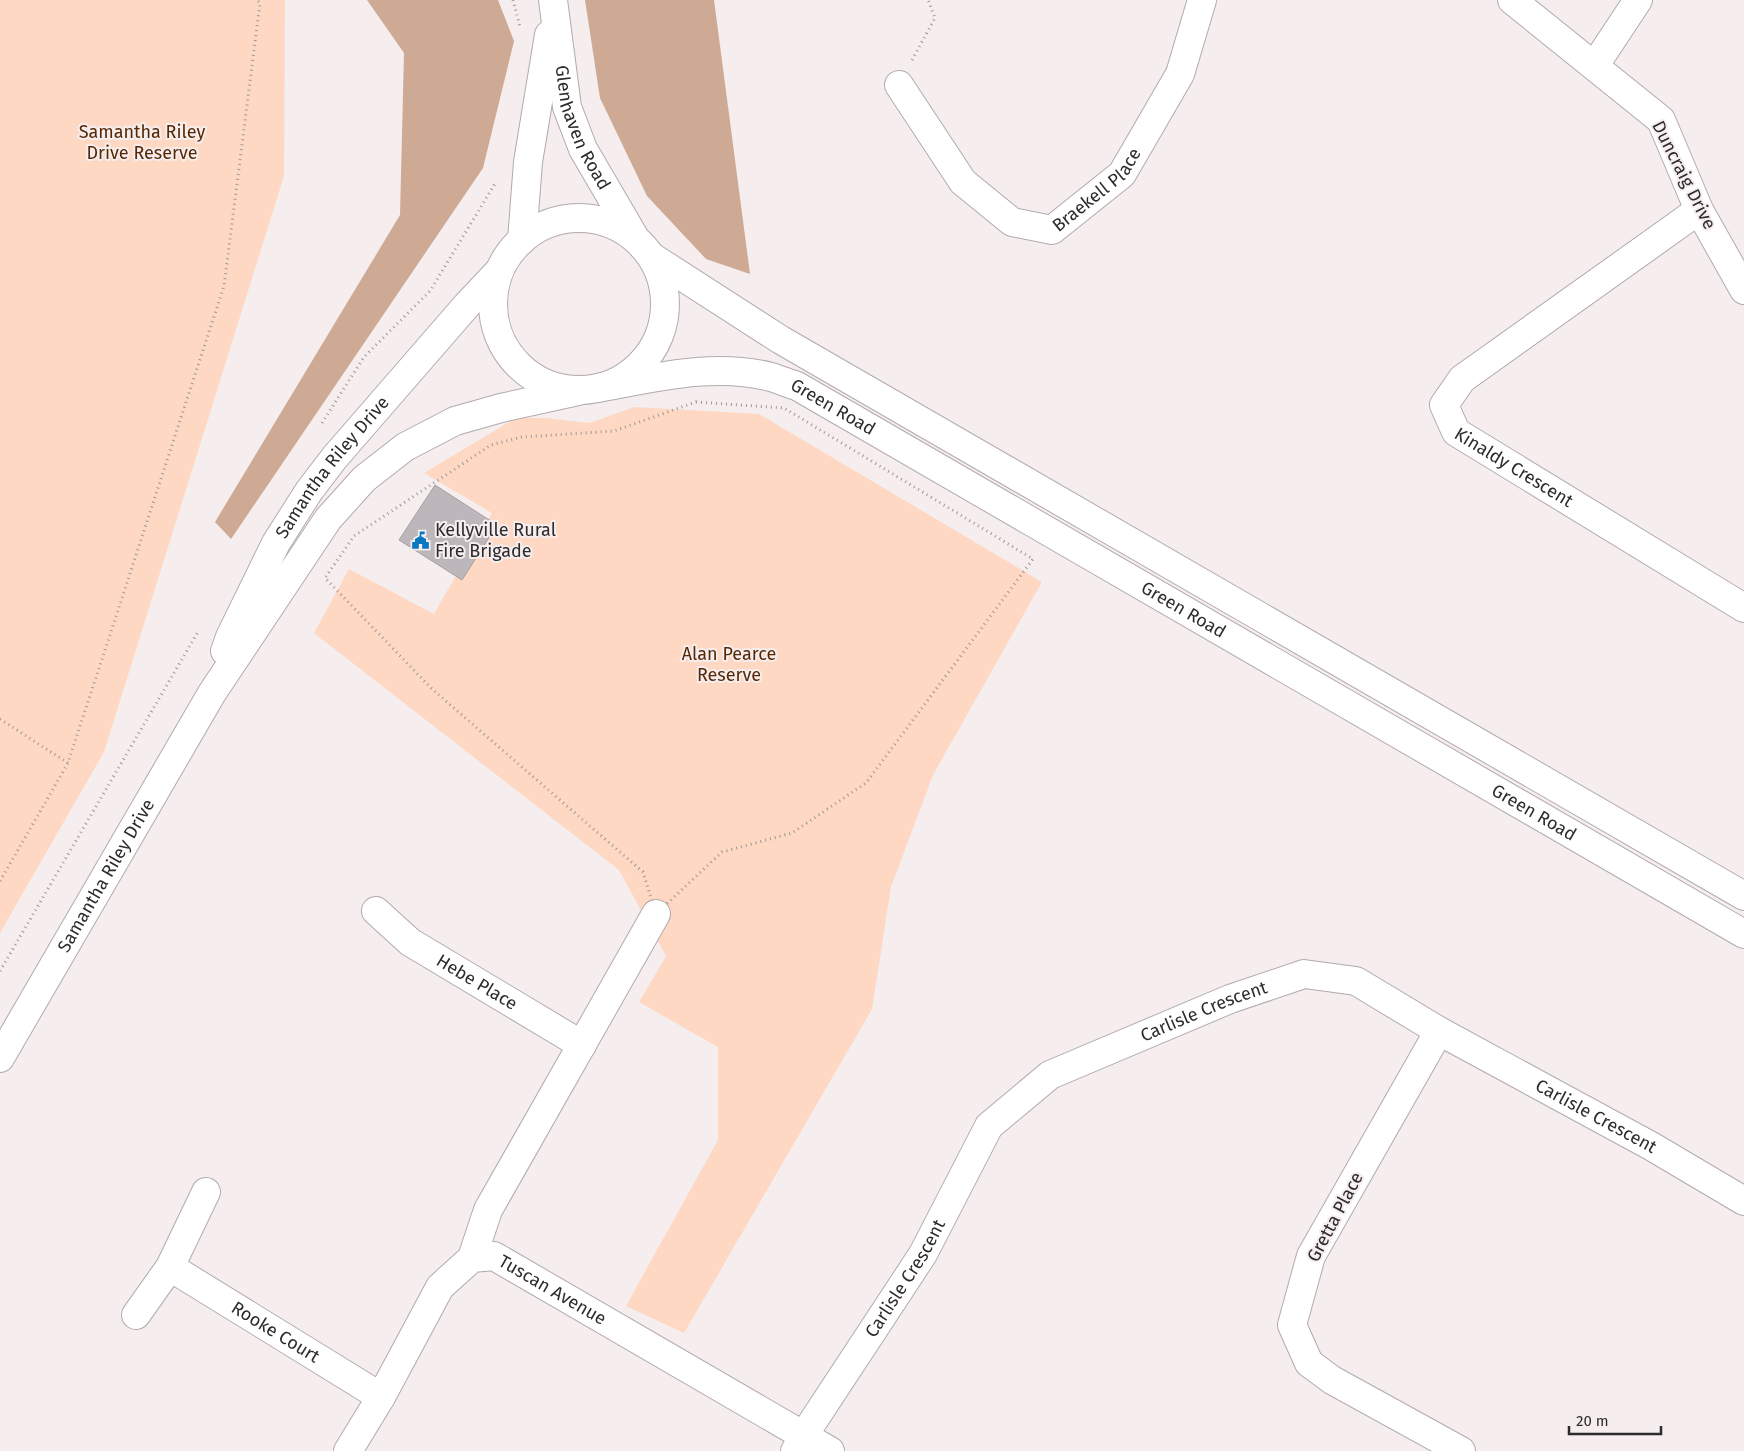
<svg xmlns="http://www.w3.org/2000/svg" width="1744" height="1451" viewBox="0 0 1744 1451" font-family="'Fira Sans',sans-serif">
<rect width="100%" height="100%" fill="#f5edee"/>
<!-- green -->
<path fill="#fed8c2" d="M0 0H285L284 176 104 752 0 933Z
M635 407 759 414 1042 582 933 775 891 887 872 1009 684 1333 626 1306 718 1140V1047L639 1002 666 956 619 870 314 633 349 569 434 614 492 513 424 473 516 418H545L589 423Z"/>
<!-- forest -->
<path fill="#cea993" d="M367 0H498L514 41 483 168 231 539 215 522 400 215 404 53Z
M585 0H714L750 274 706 259 647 196 600 98Z"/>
<!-- building -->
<path fill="#bdb7bb" stroke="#a59fa2" d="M435 485 497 525 462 580 399 540Z"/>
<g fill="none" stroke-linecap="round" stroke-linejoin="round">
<defs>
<g id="minor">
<path d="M1512 0 1661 120 1699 210 1744 290"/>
<path d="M1595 65 1638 0"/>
<path id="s1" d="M899 85 963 182 1012 222 1052 230 1122 174 1180 74 1202 0"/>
<path id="s2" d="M1699 210 1462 379 1444 405 1456 432 1744 608"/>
<path id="s3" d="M376 911 410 942 582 1045"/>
<path d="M1439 1031 1311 1256 1292 1325 1309 1363 1332 1380 1461 1451"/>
<path d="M472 1258 488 1210 656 914"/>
<path id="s4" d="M170 1267 381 1397"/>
<path d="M136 1315 170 1267 206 1192"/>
<path id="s5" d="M348 1451 381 1397 440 1287 472 1258 494 1256 830 1451"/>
<path id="s6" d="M795 1451 804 1435 923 1254 989 1126 1050 1075 1230 999 1304 974 1356 981 1439 1031 1651 1146 1744 1201"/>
</g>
<g id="secondary">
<path id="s7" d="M553 0 567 107 583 149 635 238"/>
<circle cx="579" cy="304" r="86"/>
<path d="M522 240 528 162 549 35"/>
<path d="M652 257 781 340 1744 896"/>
<path id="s8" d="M598 388C654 378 714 362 771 377 780 380 788 383 797 386L1744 934"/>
<path id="s9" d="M225 651 230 637 276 543 309 491 335 457 467 305 499 271"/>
<path id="s10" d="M0 1058 212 693 328 519 364 479 405 447 455 421 501 408 578 391"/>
</g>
</defs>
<!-- minor casing -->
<use href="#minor" stroke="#b2aaac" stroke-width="30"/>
<!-- secondary casing -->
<use href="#secondary" stroke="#b2aaac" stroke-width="30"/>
<!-- path -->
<path stroke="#9e9899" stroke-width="3" stroke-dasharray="1 4" stroke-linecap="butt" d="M513 0 520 27
M912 60 935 18 928 0
M696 402 784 408 1033 559 866 783 792 833 722 852 656 914 643 872 432 689 325 578 354 536 491 445 522 437 614 431Z
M322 423 364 357 430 291 496 182
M0 719 68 763
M0 881 68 763 224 286 260 3 257 0
M0 971 199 630"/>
<!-- minor -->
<use href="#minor" stroke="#fff" stroke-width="28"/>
<!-- secondary -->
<use href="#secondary" stroke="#fff" stroke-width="28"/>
</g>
<!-- icons -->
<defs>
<symbol id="civic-bare" viewBox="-9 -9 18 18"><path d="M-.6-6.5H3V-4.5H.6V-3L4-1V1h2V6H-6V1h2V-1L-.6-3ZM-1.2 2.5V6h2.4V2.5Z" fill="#0878c3" stroke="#f5edee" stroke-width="2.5" paint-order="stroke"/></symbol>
</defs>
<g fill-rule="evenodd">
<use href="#civic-bare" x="408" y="528" width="25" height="25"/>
</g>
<g text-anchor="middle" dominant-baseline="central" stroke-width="4" stroke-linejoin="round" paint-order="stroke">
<!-- street labels -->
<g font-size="18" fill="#2e2b2c" stroke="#f5edee">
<text stroke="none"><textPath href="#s7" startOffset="132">Glenhaven Road</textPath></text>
<text transform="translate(1684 175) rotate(63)">Duncraig Drive</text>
<text stroke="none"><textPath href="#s1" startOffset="281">Braekell Place</textPath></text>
<text stroke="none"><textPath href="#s8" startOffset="244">Green Road</textPath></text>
<text stroke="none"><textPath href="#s2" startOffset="420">Kinaldy Crescent</textPath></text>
<text stroke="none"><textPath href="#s9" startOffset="214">Samantha Riley Drive</textPath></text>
<text stroke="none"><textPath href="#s8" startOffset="649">Green Road</textPath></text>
<text stroke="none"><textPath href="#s8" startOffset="1054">Green Road</textPath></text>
<text stroke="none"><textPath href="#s10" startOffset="211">Samantha Riley Drive</textPath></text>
<text stroke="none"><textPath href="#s3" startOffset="124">Hebe Place</textPath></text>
<text stroke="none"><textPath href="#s6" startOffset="625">Carlisle Crescent</textPath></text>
<text stroke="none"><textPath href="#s6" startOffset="1060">Carlisle Crescent</textPath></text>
<text transform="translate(1335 1217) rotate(-62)">Gretta Place</text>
<text stroke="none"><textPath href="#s6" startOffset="205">Carlisle Crescent</textPath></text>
<text stroke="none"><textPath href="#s5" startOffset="321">Tuscan Avenue</textPath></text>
<text stroke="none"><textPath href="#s4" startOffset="124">Rooke Court</textPath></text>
</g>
<!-- park labels -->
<g font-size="18" fill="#572803" stroke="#f5edee">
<text x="142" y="132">Samantha Riley<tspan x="142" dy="21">Drive Reserve</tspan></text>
<text x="729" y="654">Alan Pearce<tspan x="729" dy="21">Reserve</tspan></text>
</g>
<!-- poi labels -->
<g font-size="18" fill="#2e2b2c" stroke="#f5edee" text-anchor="start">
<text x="435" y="530">Kellyville Rural<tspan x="435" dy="21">Fire Brigade</tspan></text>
</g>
</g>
<!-- scale -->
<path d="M1569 1426v8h92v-8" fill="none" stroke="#2e2b2c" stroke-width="2.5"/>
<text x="1576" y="1426" font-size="15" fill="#2e2b2c" stroke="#f5edee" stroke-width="4" paint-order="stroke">20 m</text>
</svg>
